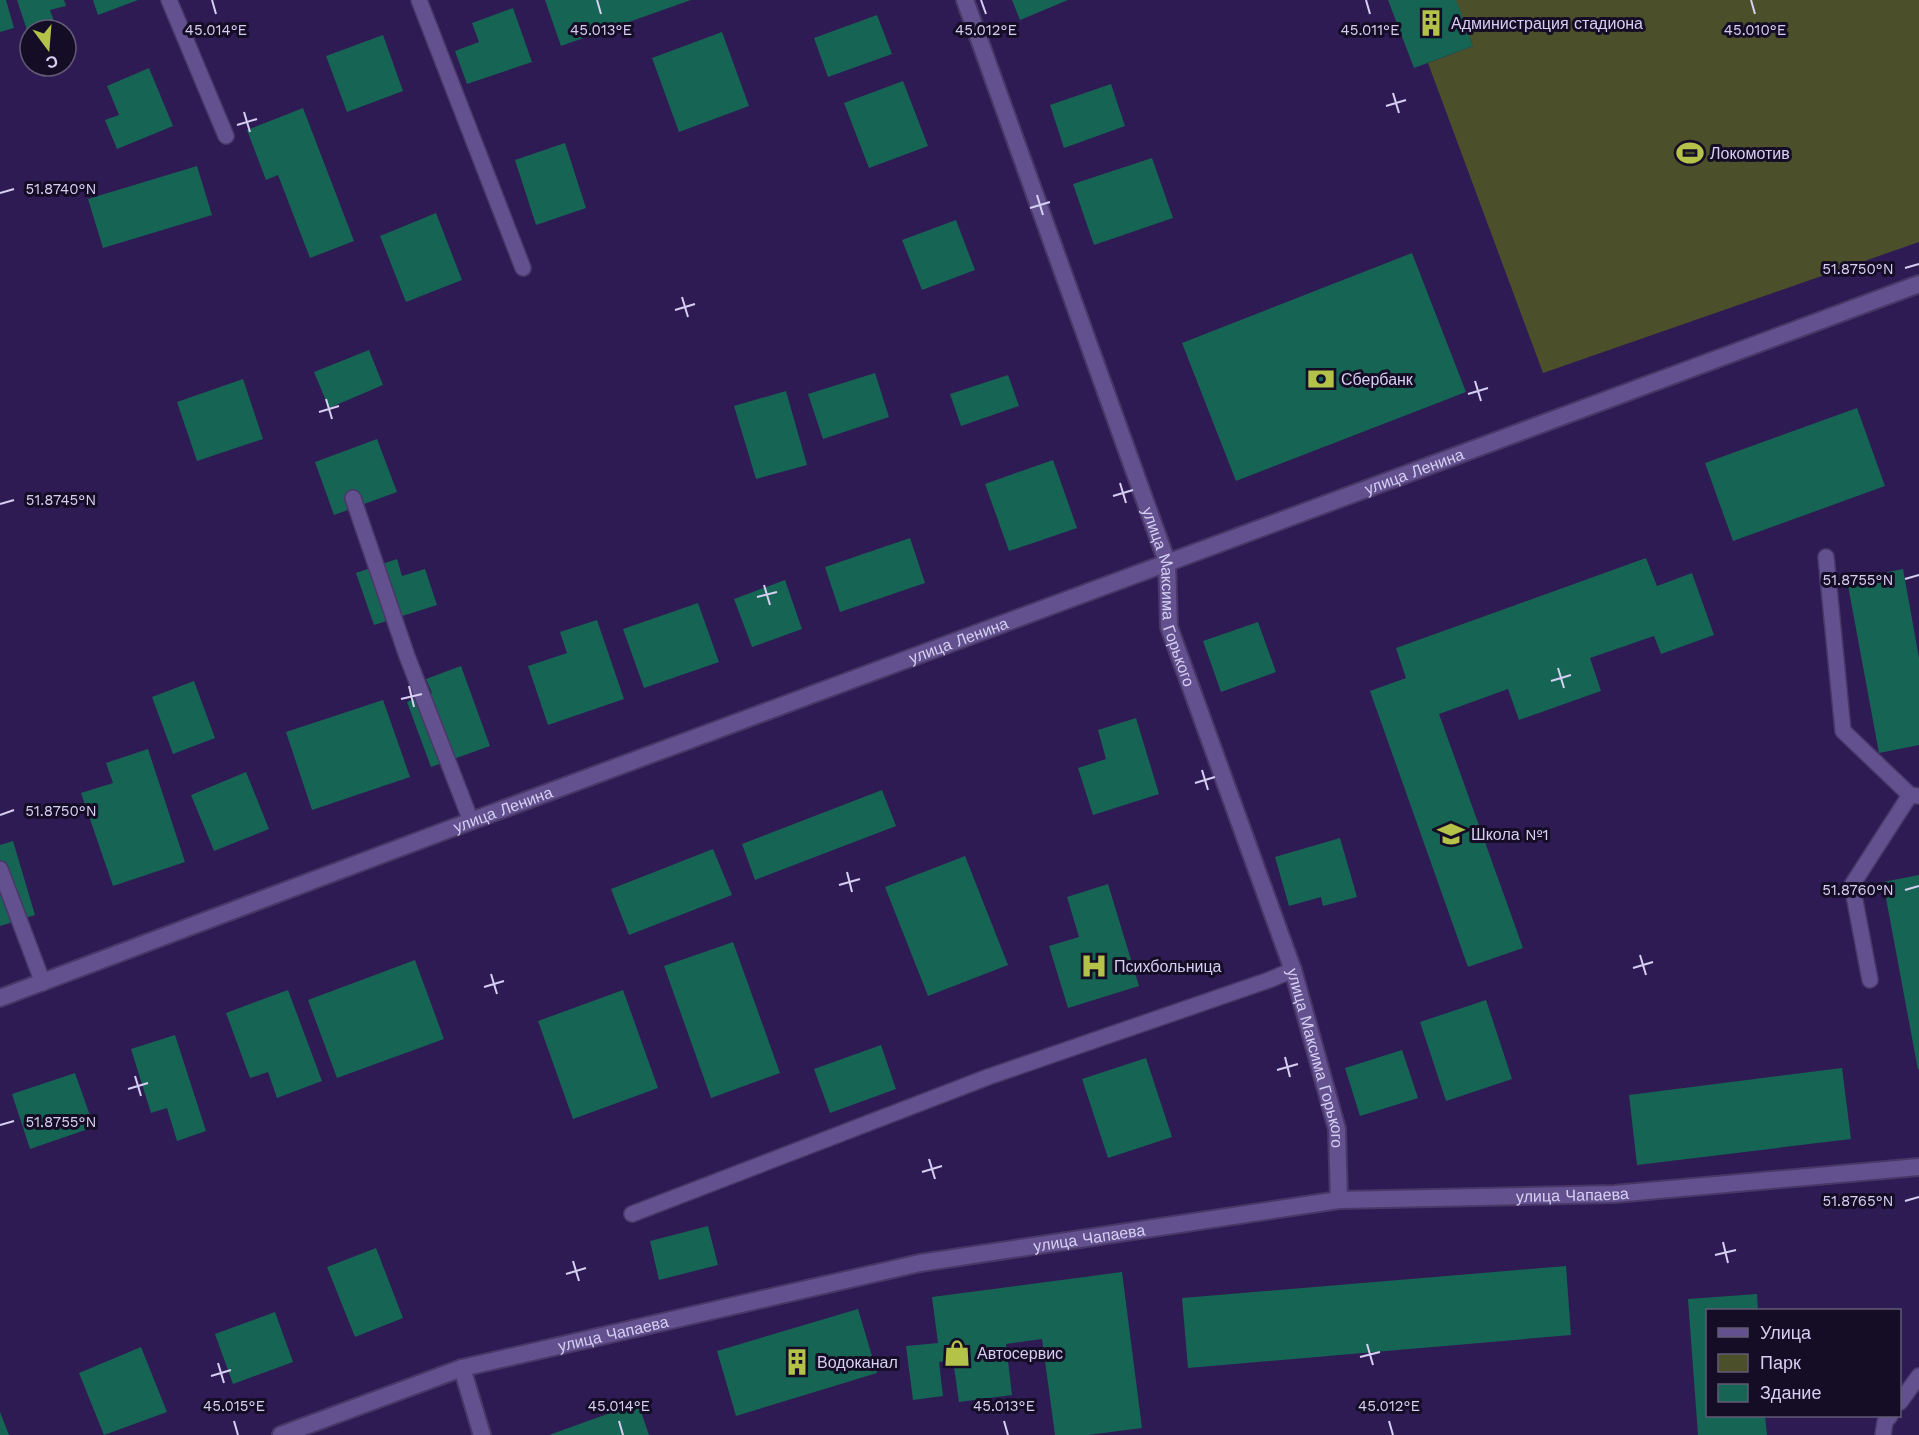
<svg xmlns="http://www.w3.org/2000/svg" width="1919" height="1435" viewBox="0 0 1919 1435" font-family="'Work Sans',sans-serif">
<rect width="100%" height="100%" fill="#2e1b53"/>
<!-- green -->
<path fill="#4b502a" d="M1455 0H1919V242L1543 373 1428 63 1473 46Z"/>
<!-- building -->
<path fill="#166454" d="M0 0H6L14 28 0 32Z
M17 0H64L66 6 50 10 57 30H30V39Z
M93 0H138L98 15Z
M545 0H691L561 46Z
M1012 0H1068L1020 20Z
M1388 0H1456L1473 46 1414 68Z
M513 8 532 62 467 84 455 51 479 42 472 23Z
M877 15 892 54 828 77 814 38Z
M722 32 749 106 679 132 652 58Z
M383 35 403 91 347 112 326 56Z
M149 68 173 126 117 149 105 120 119 115 107 86Z
M903 81 928 146 869 168 844 103Z
M1111 84 1125 126 1064 148 1050 105Z
M303 108 354 241 310 258 278 175 266 180 247 130Z
M565 143 586 208 536 225 515 160Z
M1152 158 1173 218 1094 245 1073 184Z
M197 166 212 215 103 248 88 199Z
M436 213 462 280 406 302 380 236Z
M956 220 975 270 922 290 902 240Z
M1412 253 1466 392 1236 481 1182 343Z
M369 350 383 385 329 408 314 372Z
M875 373 889 417 823 439 808 394Z
M1008 375 1019 406 961 426 950 394Z
M243 379 263 439 197 461 177 402Z
M786 391 807 465 756 479 734 406Z
M1857 408 1885 486 1733 541 1705 463Z
M377 439 397 492 334 515 315 462Z
M1053 460 1077 528 1009 551 985 484Z
M910 538 925 583 840 612 825 567Z
M1646 558 1657 586 1692 573 1714 635 1661 654 1654 636 1590 658 1601 691 1519 720 1508 689 1439 714 1523 948 1468 967 1370 691 1406 678 1396 648Z
M397 559 402 576 425 569 437 605 374 625 356 573Z
M1903 569 1919 658V745L1879 753 1847 580Z
M785 580 802 629 752 647 734 599Z
M698 603 719 662 644 688 623 629Z
M597 620 624 699 548 725 528 666 567 653 560 632Z
M1258 622 1276 672 1221 692 1203 641Z
M461 666 490 746 431 767 407 702 432 693 426 679Z
M194 681 215 738 173 754 152 697Z
M383 700 410 777 312 810 286 732Z
M1136 718 1159 794 1093 815 1078 768 1106 759 1098 730Z
M148 749 185 862 113 886 81 793 113 783 106 763Z
M246 772 269 829 214 851 191 795Z
M882 790 896 826 755 880 742 844Z
M1340 838 1357 897 1323 906 1321 897 1289 906 1275 857Z
M13 841 35 915 0 926V845Z
M713 849 732 895 629 935 611 889Z
M965 856 1008 965 928 996 885 887Z
M1919 875V1069L1918 1070 1883 882Z
M1108 884 1139 986 1068 1008 1049 946 1079 937 1067 897Z
M733 942 780 1073 711 1098 664 966Z
M415 960 444 1039 337 1078 308 1000Z
M288 990 322 1081 277 1098 268 1072 250 1078 226 1013Z
M623 990 658 1088 573 1119 538 1021Z
M1486 1000 1512 1079 1446 1101 1420 1022Z
M175 1035 206 1131 177 1141 167 1108 151 1113 131 1049Z
M881 1045 896 1089 830 1113 814 1069Z
M1402 1050 1418 1098 1360 1116 1345 1068Z
M1146 1058 1172 1137 1108 1158 1082 1079Z
M1842 1068 1851 1139 1637 1165 1629 1095Z
M75 1073 94 1127 30 1149 12 1094Z
M708 1226 718 1265 659 1280 650 1241Z
M376 1248 403 1318 355 1337 327 1267Z
M1566 1266 1571 1335 1188 1368 1182 1298Z
M1122 1272 1142 1428 1088 1435H1055L1042 1339 1006 1344 1012 1395 959 1402 953 1360 939 1362 943 1396 913 1400 906 1346 938 1343 932 1297Z
M1757 1294 1758 1310H1708V1416H1765L1767 1435H1698L1688 1299Z
M858 1309 877 1373 736 1416 717 1351Z
M275 1312 293 1362 233 1384 215 1334Z
M141 1347 167 1412 104 1435 79 1373Z
M638 1403 649 1435H549Z
M0 1412 9 1435H0Z"/>
<g fill="none" stroke-linecap="round" stroke-linejoin="round">
<defs>
<path id="service" d="M169 0 226 136
M419 0 523 268
M353 498 407 656 471 821
M1826 557 1843 731 1910 795
M0 869 43 983
M1870 980 1852 885 1910 795 1919 796
M632 1214 988 1077 1269 980 1293 970
M1900 1402 1919 1376
M1883 1435 1885 1422 1890 1416"/>
<g id="minor">
<path id="s1" d="M965 0 1167 562 1169 627 1293 970 1337 1129 1339 1200"/>
<path id="s2" d="M0 998 471 821 1919 284"/>
<path d="M462 1368 482 1435"/>
<path id="s3" d="M281 1435 462 1368 920 1263 1339 1200 1614 1194 1919 1167"/>
</g>
</defs>
<!-- service casing -->
<use href="#service" stroke="#493768" stroke-width="18"/>
<!-- minor casing -->
<use href="#minor" stroke="#493768" stroke-width="20"/>
<!-- service -->
<use href="#service" stroke="#62518e" stroke-width="15"/>
<!-- minor -->
<use href="#minor" stroke="#62518e" stroke-width="16"/>
</g>
<!-- ticks -->
<path fill="none" stroke="#d6cff2" stroke-width="2" d="M212 0 216 14M597 0 601 14M981 0 986 14M1366 0 1370 14M1751 0 1755 14M1393 93 1399 113M1386 106 1406 100M244 112 250 132M237 125 257 119M0 193 14 189M1037 195 1043 215M1030 208 1050 202M1905 268 1919 264M682 297 688 317M675 310 695 304M1475 381 1481 401M1468 394 1488 388M326 399 332 419M319 412 339 406M1120 483 1126 503M1113 496 1133 490M0 504 14 500M1905 579 1919 575M764 585 770 605M757 597 777 592M1558 668 1564 688M1551 681 1571 675M409 686 414 707M401 699 422 694M1202 770 1208 790M1195 783 1215 777M0 815 14 810M847 872 852 892M839 885 860 879M1905 890 1919 886M1640 955 1646 975M1633 968 1653 962M491 974 497 994M484 987 504 981M1285 1057 1290 1077M1277 1070 1298 1064M135 1076 141 1096M128 1089 148 1083M0 1125 14 1121M929 1159 935 1179M922 1172 942 1166M1905 1201 1919 1197M1723 1242 1728 1263M1715 1255 1736 1250M573 1261 579 1281M566 1274 586 1268M1367 1344 1373 1365M1360 1357 1380 1352M218 1363 224 1383M211 1376 231 1370M234 1421 238 1435M619 1421 623 1435M1004 1421 1008 1435M1389 1421 1393 1435"/>
<!-- icons -->
<defs>
<symbol id="building-bare" viewBox="-9 -9 18 18"><path d="M-4-6H4V6H1V3H-1V6H-4ZM-2.5-4.3h1.7v1.8h-1.7ZM.8-4.3h1.7v1.8H.8ZM-2.5-1h1.7V.8h-1.7ZM.8-1h1.7V.8H.8Z" fill="#b5c24a" stroke="#140d25" stroke-width="2.5" paint-order="stroke"/></symbol>
<symbol id="stadium-bare" viewBox="-9 -9 18 18"><path d="M0-5a6.5 5 0 1 0 0 10a6.5 5 0 1 0 0-10ZM-3.5-1.8h7v3.6h-7Z" fill="#b5c24a" stroke="#140d25" stroke-width="2.5" paint-order="stroke"/></symbol>
<symbol id="bank-bare" viewBox="-9 -9 18 18"><path d="M-6-4H6V4H-6ZM0-2.3a2.3 2.3 0 1 0 0 4.6a2.3 2.3 0 1 0 0-4.6Z" fill="#b5c24a" stroke="#140d25" stroke-width="2.5" paint-order="stroke"/></symbol>
<symbol id="school-bare" viewBox="-9 -9 18 18"><path d="M0-5L7-2L0 1L-7-2ZM-4 1L0 2.5L4 1V4Q0 6-4 4Z" fill="#b5c24a" stroke="#140d25" stroke-width="2.5" paint-order="stroke"/></symbol>
<symbol id="hospital-bare" viewBox="-9 -9 18 18"><path d="M-5-5h3v3.5h4V-5h3V5h-3V1.5h-4V5h-3Z" fill="#b5c24a" stroke="#140d25" stroke-width="2.5" paint-order="stroke"/></symbol>
<symbol id="shop-bare" viewBox="-9 -9 18 18"><path d="M-5-2.5h2.3a2.7 3.5 0 0 1 5.4 0H5L5.5 6h-11ZM-1.5-2.5h3a1.5 2.3 0 0 0-3 0Z" fill="#b5c24a" stroke="#140d25" stroke-width="2.5" paint-order="stroke"/></symbol>
</defs>
<g fill-rule="evenodd">
<use href="#building-bare" x="1412" y="4" width="38" height="38"/>
<use href="#stadium-bare" x="1671" y="134" width="38" height="38"/>
<use href="#bank-bare" x="1302" y="360" width="38" height="38"/>
<use href="#school-bare" x="1432" y="815" width="38" height="38"/>
<use href="#hospital-bare" x="1075" y="947" width="38" height="38"/>
<use href="#shop-bare" x="938" y="1334" width="38" height="38"/>
<use href="#building-bare" x="778" y="1343" width="38" height="38"/>
</g>
<g text-anchor="middle" dominant-baseline="central" stroke-width="6" stroke-linejoin="round" paint-order="stroke">
<!-- poi labels -->
<g font-size="16" fill="#d6cff2" stroke="#140d25" text-anchor="start">
<text x="1451" y="23">Администрация стадиона</text>
<text x="1710" y="153">Локомотив</text>
<text x="1341" y="379">Сбербанк</text>
<text x="1471" y="834">Школа №1</text>
<text x="1114" y="966">Психбольница</text>
<text x="977" y="1353">Автосервис</text>
<text x="817" y="1362">Водоканал</text>
</g>
<!-- street labels -->
<g font-size="16" fill="#d6cff2" stroke="#140d25">
<text stroke="none"><textPath href="#s2" startOffset="1509">улица Ленина</textPath></text>
<text stroke="none"><textPath href="#s1" startOffset="632">улица Максима Горького</textPath></text>
<text stroke="none"><textPath href="#s2" startOffset="1023">улица Ленина</textPath></text>
<text stroke="none"><textPath href="#s2" startOffset="537">улица Ленина</textPath></text>
<text stroke="none"><textPath href="#s1" startOffset="1118">улица Максима Горького</textPath></text>
<text stroke="none"><textPath href="#s3" startOffset="1320">улица Чапаева</textPath></text>
<text stroke="none"><textPath href="#s3" startOffset="834">улица Чапаева</textPath></text>
<text stroke="none"><textPath href="#s3" startOffset="348">улица Чапаева</textPath></text>
</g>
</g>
<g font-size="15" text-anchor="middle" fill="#d6cff2" stroke="#140d25" stroke-width="6" stroke-linejoin="round" paint-order="stroke">
<text x="216" y="35">45.014°E</text>
<text x="601" y="35">45.013°E</text>
<text x="986" y="35">45.012°E</text>
<text x="1370" y="35">45.011°E</text>
<text x="1755" y="35">45.010°E</text>
<text x="61" y="194">51.8740°N</text>
<text x="1858" y="274">51.8750°N</text>
<text x="61" y="505">51.8745°N</text>
<text x="1858" y="585">51.8755°N</text>
<text x="61" y="816">51.8750°N</text>
<text x="1858" y="895">51.8760°N</text>
<text x="61" y="1127">51.8755°N</text>
<text x="1858" y="1206">51.8765°N</text>
<text x="234" y="1411">45.015°E</text>
<text x="619" y="1411">45.014°E</text>
<text x="1004" y="1411">45.013°E</text>
<text x="1389" y="1411">45.012°E</text>
</g>
<!-- legend -->
<rect x="1706" y="1309" width="195" height="108" fill="#140d25" stroke="#625b77" stroke-width="1.5"/>
<rect x="1718" y="1328" width="30" height="9" fill="#62518e" stroke="#625b77" stroke-width="1.5"/>
<text x="1760" y="1339" font-size="18" fill="#d6cff2">Улица</text>
<rect x="1718" y="1354" width="30" height="18" fill="#4b502a" stroke="#625b77" stroke-width="1.5"/>
<text x="1760" y="1369" font-size="18" fill="#d6cff2">Парк</text>
<rect x="1718" y="1384" width="30" height="18" fill="#166454" stroke="#625b77" stroke-width="1.5"/>
<text x="1760" y="1399" font-size="18" fill="#d6cff2">Здание</text>
<!-- north arrow -->
<g transform="translate(48 48) rotate(164)"><circle r="28" fill="#140d25" stroke="#625b77" stroke-width="1.5"/>
<path d="M0-4.5L10 22L0 15L-10 22Z" fill="#b5c24a"/>
<text y="-9" font-size="16" font-weight="bold" text-anchor="middle" fill="#d6cff2">С</text>
</g>
</svg>
